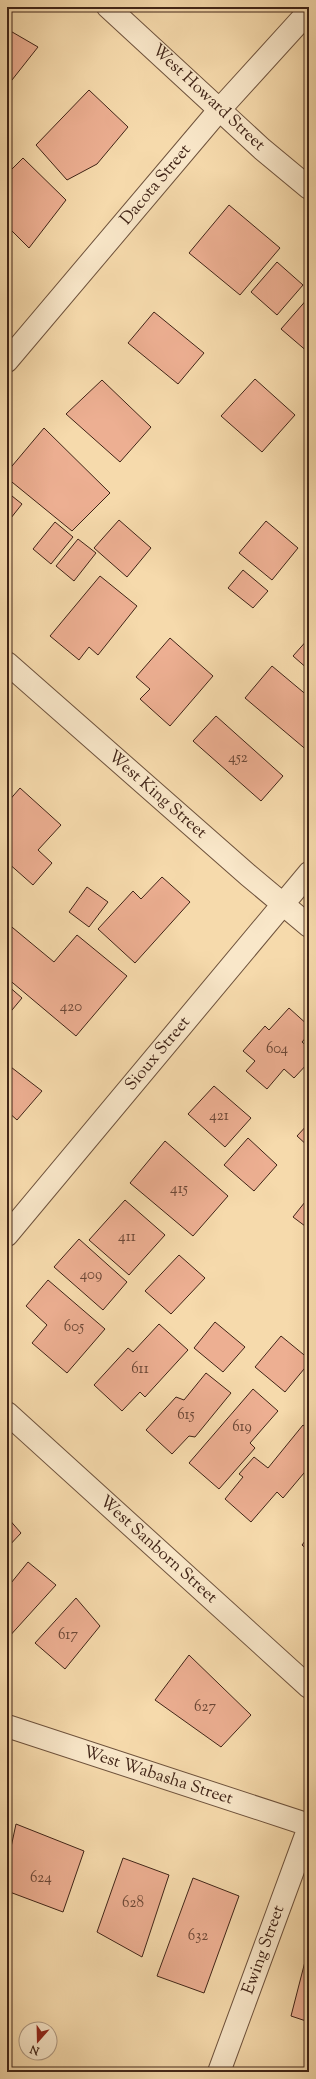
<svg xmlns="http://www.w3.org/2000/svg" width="316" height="2079" viewBox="0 0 316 2079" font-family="'Sorts Mill Goudy',serif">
<rect width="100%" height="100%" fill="#f6daac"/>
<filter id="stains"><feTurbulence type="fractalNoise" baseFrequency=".005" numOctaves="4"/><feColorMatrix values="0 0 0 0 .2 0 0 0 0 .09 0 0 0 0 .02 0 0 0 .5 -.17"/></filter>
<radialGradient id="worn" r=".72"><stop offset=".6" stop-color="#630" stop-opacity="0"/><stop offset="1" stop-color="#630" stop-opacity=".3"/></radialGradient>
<!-- building -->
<path fill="#edaf92" stroke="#402417" d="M7 29 38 47 8 85H7Z
M89 90 128 127 97 164 67 180 36 145Z
M23 158 66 200 29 248 7 226V174Z
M229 205 280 248 240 295 189 253Z
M277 262 303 285 277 315 251 292Z
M309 297V353L281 329Z
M154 312 204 353 178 384 128 343Z
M255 379 295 415 262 452 221 416Z
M102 380 151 427 120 462 66 414Z
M44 428 110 493 72 531 7 478V472Z
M7 492 22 504 7 523Z
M119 520 151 548 127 577 94 548Z
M266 521 298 548 272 580 239 553Z
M55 522 73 537 51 564 33 549Z
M78 539 96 553 74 581 56 566Z
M243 570 268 591 253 608 228 588Z
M100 576 137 606 98 655 89 647 79 660 50 636Z
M170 638 213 676 170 726 140 699 150 689 136 677Z
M309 638V670L293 656Z
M272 666 309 697V752L245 698Z
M216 716 283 776 261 801 193 741Z
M20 788 61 825 38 850 52 863 33 885 7 862V803Z
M162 877 190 902 135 963 98 929 133 891 141 899Z
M87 887 108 902 89 927 69 912Z
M7 923 54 962 77 935 127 976 76 1036 7 978Z
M7 985 22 998 7 1016Z
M289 1008 309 1026V1034L302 1042 309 1048V1062L294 1078 284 1069 267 1089 246 1071 255 1061 243 1051 265 1026 269 1030Z
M7 1064 42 1091 17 1120 7 1111Z
M214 1086 251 1118 225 1147 188 1114Z
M309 1123V1147L297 1136Z
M248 1138 277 1165 254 1191 224 1165Z
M165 1141 228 1196 193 1236 130 1183Z
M309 1197V1229L293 1217Z
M125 1200 165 1235 129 1275 89 1240Z
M79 1239 127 1282 103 1310 54 1267Z
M179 1255 205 1278 171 1314 145 1291Z
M48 1280 105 1329 67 1373 32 1343 47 1325 26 1306Z
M215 1322 245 1347 223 1372 194 1348Z
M159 1324 188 1350 145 1397 140 1392 122 1411 94 1385 128 1348 133 1352Z
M281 1336 309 1359V1363L285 1392 255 1367Z
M206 1373 231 1393 195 1437 189 1436 172 1454 146 1430 176 1397 184 1400Z
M253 1389 278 1411 250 1443 255 1448 219 1489 189 1463Z
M303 1425 309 1430V1467L283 1498 277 1492 251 1522 225 1499 243 1477 239 1474 254 1457 268 1468Z
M7 1517 21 1533 7 1548Z
M309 1536V1551L302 1545Z
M28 1562 56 1585 7 1639V1588Z
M76 1598 100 1626 65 1669 35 1643Z
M189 1655 251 1715 221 1747 155 1700Z
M16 1824 84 1851 63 1912 7 1891V1866Z
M123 1858 169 1875 142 1957 97 1932Z
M193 1878 239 1896 204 1993 157 1976Z
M309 1946V2022L291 2016Z"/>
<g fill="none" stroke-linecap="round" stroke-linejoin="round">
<defs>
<path id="minor" d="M108 7 262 149 309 188
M7 361 220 109 309 11
M7 663 248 875 309 926
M7 1235 309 873
M7 1413 309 1687
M7 1726 309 1825
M219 2072 309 1827"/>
</defs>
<!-- minor casing -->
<use href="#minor" stroke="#6e523c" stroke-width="24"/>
<!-- minor -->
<use href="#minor" stroke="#f9e7c9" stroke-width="22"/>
</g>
<g text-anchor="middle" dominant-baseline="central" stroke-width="3" stroke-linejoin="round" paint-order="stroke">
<!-- number labels -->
<g font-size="15" fill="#6b4736">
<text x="238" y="758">452</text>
<text x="71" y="1007">420</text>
<text x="277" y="1049">604</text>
<text x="219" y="1116">421</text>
<text x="179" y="1189">415</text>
<text x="127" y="1237">411</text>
<text x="91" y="1275">409</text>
<text x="74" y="1327">605</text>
<text x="140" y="1369">611</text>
<text x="186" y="1415">615</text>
<text x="242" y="1427">619</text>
<text x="68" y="1635">617</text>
<text x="205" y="1707">627</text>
<text x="41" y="1878">624</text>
<text x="133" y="1903">628</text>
<text x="198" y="1936">632</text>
</g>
<!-- street labels -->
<g font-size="17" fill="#402417" stroke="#f9e7c9">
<text transform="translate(208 98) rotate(43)">West Howard Street</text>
<text transform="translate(156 185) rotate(-50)">Dacota Street</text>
<text transform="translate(157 795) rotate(41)">West King Street</text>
<text transform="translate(158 1054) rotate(-50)">Sioux Street</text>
<text transform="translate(158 1550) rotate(42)">West Sanborn Street</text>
<text transform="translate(158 1776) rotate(18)">West Wabasha Street</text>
<text transform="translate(264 1950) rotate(-70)">Ewing Street</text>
</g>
</g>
<!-- margin -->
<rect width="316" height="2079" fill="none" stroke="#f6daac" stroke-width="24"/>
<rect x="8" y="8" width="300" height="2063" fill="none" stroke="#402417" stroke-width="2"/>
<rect x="12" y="12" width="292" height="2055" fill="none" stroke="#402417"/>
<!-- north arrow -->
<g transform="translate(38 2041) rotate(200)"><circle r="19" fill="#f9e7c9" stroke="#af9982"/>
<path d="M0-3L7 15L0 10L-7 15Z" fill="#8f2418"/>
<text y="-6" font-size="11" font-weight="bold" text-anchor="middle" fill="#402417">N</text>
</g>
<rect width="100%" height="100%" filter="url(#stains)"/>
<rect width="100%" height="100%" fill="url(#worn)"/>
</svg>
